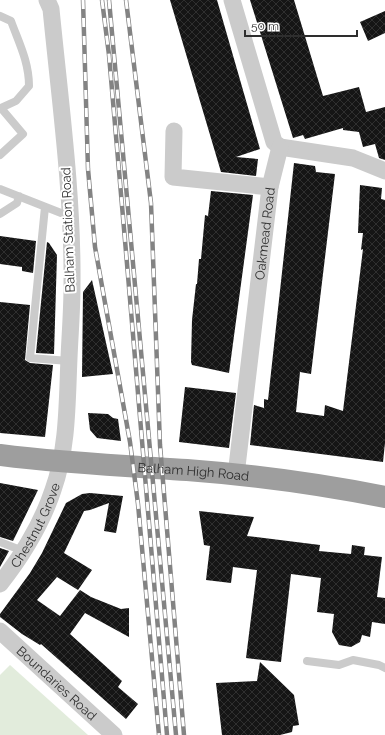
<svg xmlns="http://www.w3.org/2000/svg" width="385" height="735" viewBox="0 0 385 735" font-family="Raleway,sans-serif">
<defs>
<pattern id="building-cross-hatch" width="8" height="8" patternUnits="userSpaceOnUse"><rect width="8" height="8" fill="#151515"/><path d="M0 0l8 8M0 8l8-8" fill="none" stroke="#2f2f2f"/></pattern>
</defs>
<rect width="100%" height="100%" fill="#fff"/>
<!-- green -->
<path fill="#e2ecdc" d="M10 665 88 735H0V675Z"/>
<!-- building -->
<path fill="url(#building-cross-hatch)" d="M170 0H217L260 149 236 157 258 159 256 176 221 172Z
M250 0H294L323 96 359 87 366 112 385 107V160L379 158 375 144 363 147 359 132 343 130V128L305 139 303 135 293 138Z
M385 11V33L368 41 360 22Z
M294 163 315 166 316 172 335 174 311 374 300 372 296 412 324 416 325 405 343 411 363 249 361 250 363 233H358L360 185 382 188 381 199 385 200V443L383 462 250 445 254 405 264 408V399L268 400Z
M211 191 253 195 229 373 192 365 191 362 192 320 196 284H197L199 259H201L205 215 208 216Z
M0 236 36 241 33 273 22 271V267L0 264Z
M47 242 49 243 57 255 54 354 36 353Z
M92 280 113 374 82 377 83 292Z
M0 302 30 305 25 360 30 363 53 365 45 437 0 433Z
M185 387 236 393 229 448 179 442Z
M88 413 108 414 113 418 118 419 121 441 97 438 90 430Z
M0 483 38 490 13 541 0 537Z
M90 493 123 496 116 533 104 531 109 503 90 510 84 511 64 553 92 570 78 590 57 577 37 600 60 616 80 590 91 597 121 609 129 608V637L85 613 70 634 122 681 118 687 138 704 126 719 41 644 40 645 22 634 0 617V614L30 573 42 553 66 503 82 494Z
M199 511 254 517 247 536 320 545 319 551 351 554 352 545 365 547 364 555 382 557 377 597 385 598V624L372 622 370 637 362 635 360 642 351 647 339 645 332 632 334 614 317 612 321 578 291 574 281 662 246 658 257 570 233 567 231 583 206 580 210 546 204 545Z
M0 548 9 551 0 567Z
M260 662 294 695 299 725 293 726 292 732 280 735H222L216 683 257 681Z"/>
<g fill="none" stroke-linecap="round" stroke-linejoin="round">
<!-- service -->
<path stroke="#cbcbcb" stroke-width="8" d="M0 16 11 21C19 43 29 62 29 86L16 101 1 108 23 134 0 155
M0 189 61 213H69
M45 207 30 358 69 361
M0 214 17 203 19 196
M0 542 23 551
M307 661 339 665 353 660 379 665 385 668"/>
<!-- minor -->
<g stroke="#cbcbcb" stroke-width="17">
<path d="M232 0 274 142 280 147"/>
<path d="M174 131 173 177 270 187"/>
<path d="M280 147 353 158 385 171"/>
<path id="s1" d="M236 475 270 187 280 147"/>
<path id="s2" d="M0 584C22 556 42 523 53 490 68 448 67 402 69 358 70 334 72 310 72 286 73 194 60 101 51 9L47 0"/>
<path id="s3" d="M0 631 114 735"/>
</g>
<!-- trunk -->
<path stroke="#9e9e9e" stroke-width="22" id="s4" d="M0 455C62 463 125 466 187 470 253 475 320 484 385 497"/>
<defs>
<path id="rail" d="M83 0 88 169 95 247 130 442 138 504 159 735
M102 0 109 55 126 252 167 735
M109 0 176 735
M126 0 151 203 160 445 184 735"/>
</defs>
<!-- rail casing -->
<use href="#rail" stroke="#838383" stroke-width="4.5"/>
<!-- rail -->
<use href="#rail" stroke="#fff" stroke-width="3" stroke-dasharray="9" stroke-linecap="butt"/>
</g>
<g text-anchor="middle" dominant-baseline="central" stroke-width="4" stroke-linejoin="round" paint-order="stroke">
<!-- street labels -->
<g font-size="13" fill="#2e2e2e" stroke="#fff">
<text transform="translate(68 230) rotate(-92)">Balham Station Road</text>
<text stroke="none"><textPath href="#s1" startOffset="243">Oakmead Road</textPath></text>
<text stroke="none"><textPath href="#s4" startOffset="194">Balham High Road</textPath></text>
<text stroke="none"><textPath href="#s2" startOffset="69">Chestnut Grove</textPath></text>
<text stroke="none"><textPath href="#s3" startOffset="77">Boundaries Road</textPath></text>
</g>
</g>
<!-- scale -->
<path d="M245 30v6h112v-6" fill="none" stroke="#2e2e2e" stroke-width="2"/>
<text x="251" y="30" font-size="12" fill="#2e2e2e" stroke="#ffffff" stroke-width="3" paint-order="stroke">50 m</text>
</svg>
